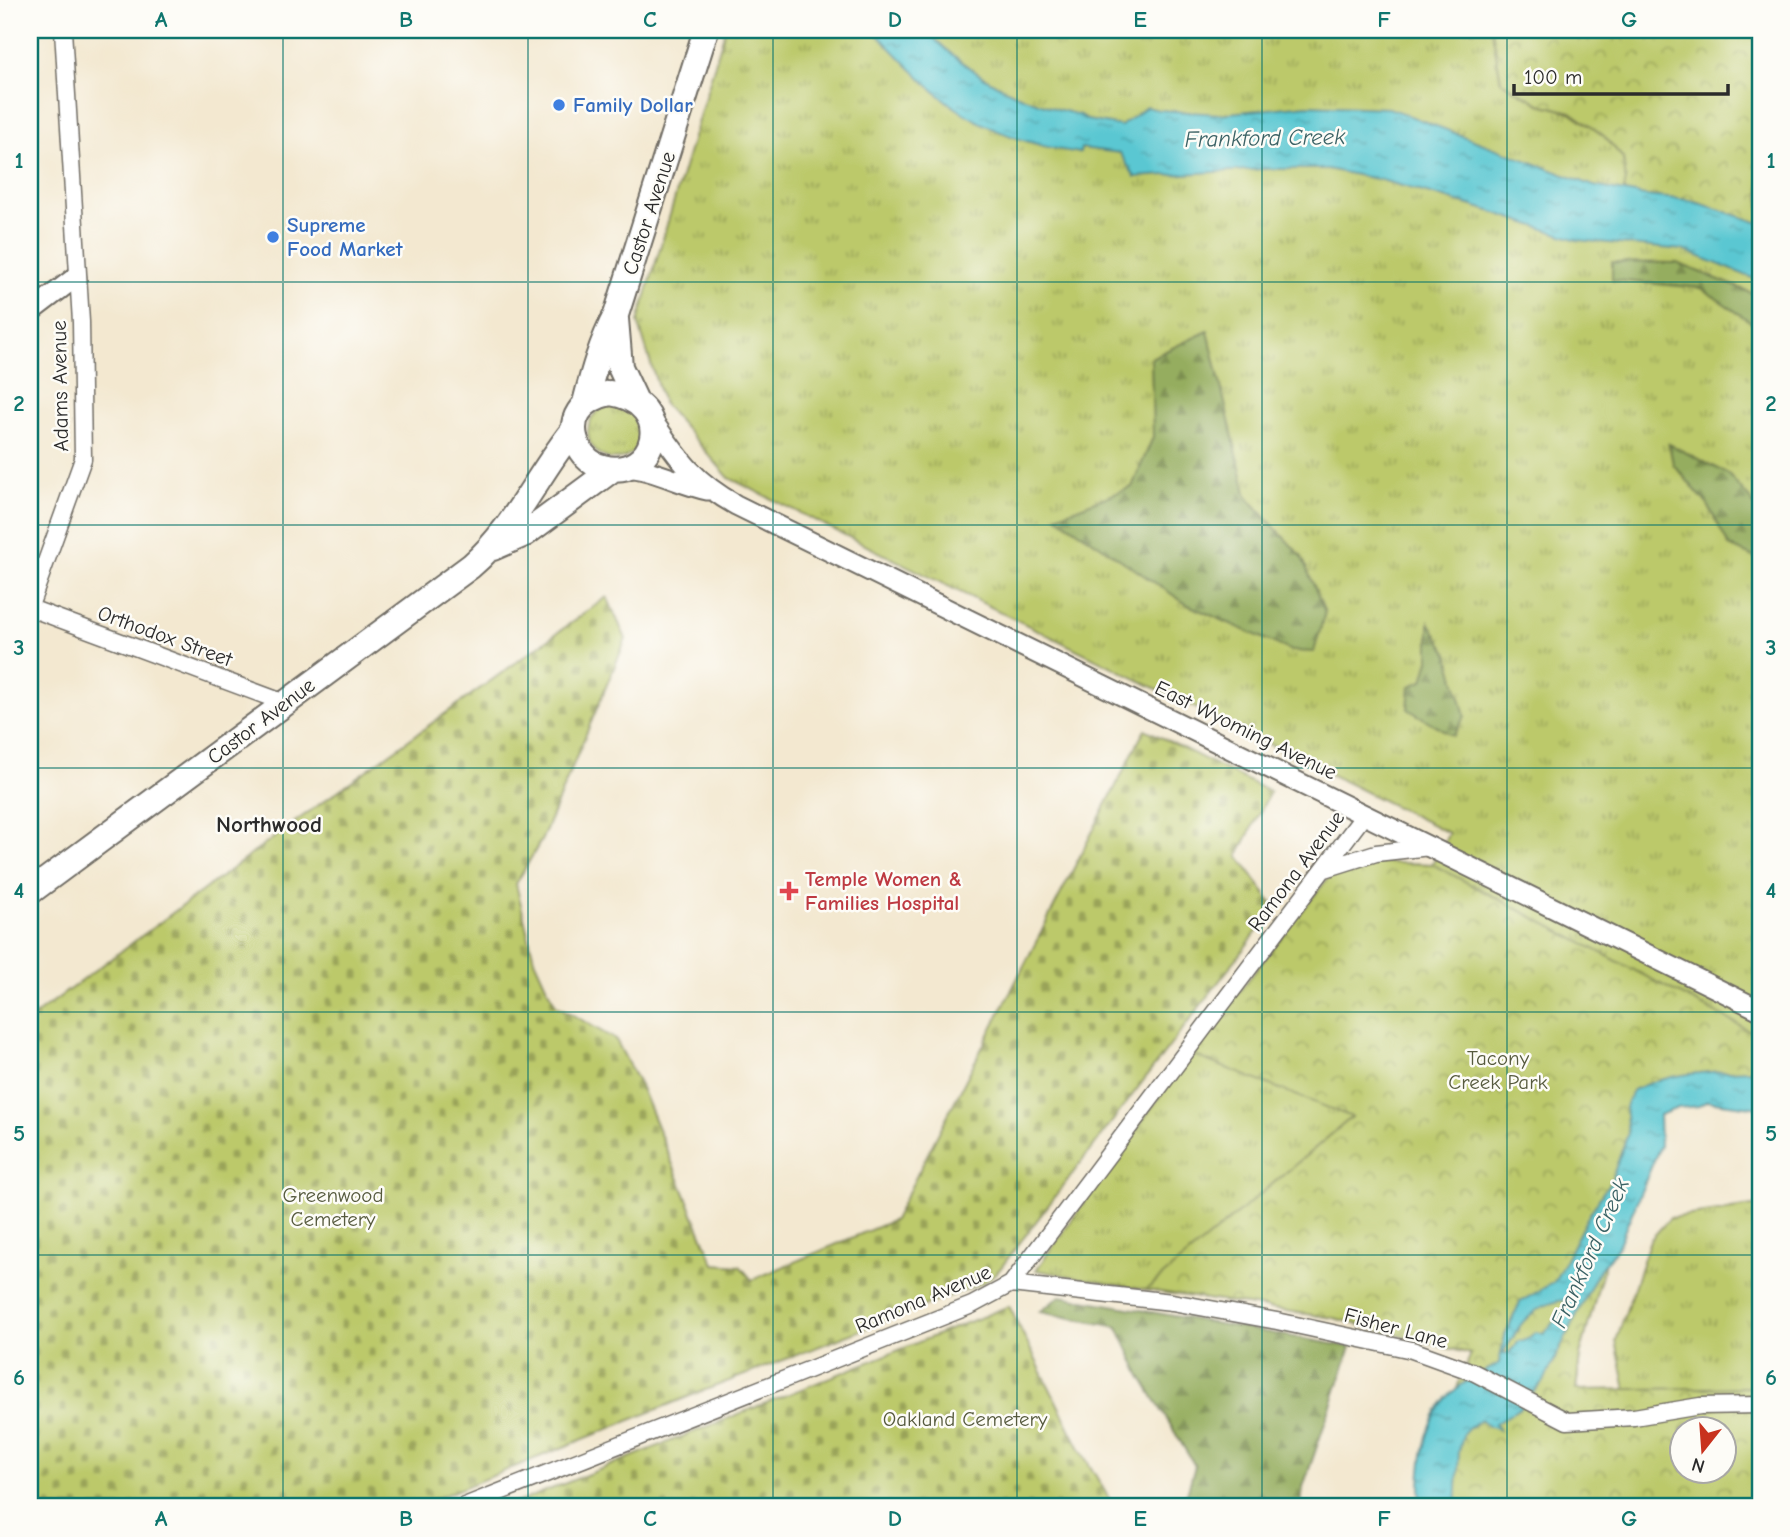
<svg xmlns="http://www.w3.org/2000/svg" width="1790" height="1537" viewBox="0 0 1790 1537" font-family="'Comic Neue',sans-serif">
<defs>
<pattern id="grass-tufts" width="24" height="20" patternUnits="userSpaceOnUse" patternTransform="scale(1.75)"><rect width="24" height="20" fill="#bcc96b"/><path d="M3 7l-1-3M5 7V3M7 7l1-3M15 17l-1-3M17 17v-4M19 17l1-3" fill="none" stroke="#99a358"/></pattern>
<pattern id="forest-firs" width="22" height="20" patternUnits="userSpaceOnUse" patternTransform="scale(1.75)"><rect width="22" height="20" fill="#95ad5f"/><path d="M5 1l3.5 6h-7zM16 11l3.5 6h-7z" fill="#7a8d4f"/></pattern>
<pattern id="cemetery-stones" width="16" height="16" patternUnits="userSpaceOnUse" patternTransform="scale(1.75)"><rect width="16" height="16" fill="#bcc96b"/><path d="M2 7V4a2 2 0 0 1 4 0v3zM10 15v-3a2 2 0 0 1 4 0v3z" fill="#99a358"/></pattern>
<pattern id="park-crowns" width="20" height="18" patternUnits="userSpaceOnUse" patternTransform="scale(1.75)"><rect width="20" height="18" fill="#bcc96b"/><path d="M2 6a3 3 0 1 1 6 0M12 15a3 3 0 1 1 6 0" fill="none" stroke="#99a358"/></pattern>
<pattern id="water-ripples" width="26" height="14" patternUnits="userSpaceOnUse" patternTransform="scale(1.75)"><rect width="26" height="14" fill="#5ac7d2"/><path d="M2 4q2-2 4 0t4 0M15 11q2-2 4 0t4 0" fill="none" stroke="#4ba2ab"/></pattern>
</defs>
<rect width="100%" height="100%" fill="#fdfcf7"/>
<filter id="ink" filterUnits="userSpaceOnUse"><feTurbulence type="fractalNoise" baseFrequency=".0143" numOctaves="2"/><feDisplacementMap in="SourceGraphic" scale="14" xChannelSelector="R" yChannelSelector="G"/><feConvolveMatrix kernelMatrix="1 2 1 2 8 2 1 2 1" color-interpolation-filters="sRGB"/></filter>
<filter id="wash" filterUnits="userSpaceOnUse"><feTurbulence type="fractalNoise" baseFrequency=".00686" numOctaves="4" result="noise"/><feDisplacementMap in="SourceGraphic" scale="28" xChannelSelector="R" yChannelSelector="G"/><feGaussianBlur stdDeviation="1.57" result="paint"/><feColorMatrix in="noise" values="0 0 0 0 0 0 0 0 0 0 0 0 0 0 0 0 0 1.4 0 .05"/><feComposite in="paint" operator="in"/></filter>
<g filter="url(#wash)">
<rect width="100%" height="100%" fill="#f3e8d0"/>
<!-- grass -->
<path fill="url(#grass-tufts)" stroke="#747a4b" stroke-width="2" d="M725 30H1492L1501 81 1540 104 1570 112 1604 136 1623 158 1626 181 1620 213 1760 270V1079L1646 1110 1580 1355 1576 1390 1471 1354 1334 1318 1146 1290 1036 1270 1190 1054 1363 862 1432 864 1449 833 729 478 663 403 638 322Z
M588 432a27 27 0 1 1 54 0a27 27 0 1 1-54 0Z
M1760 1205V1387L1626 1390 1616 1341 1650 1240 1670 1218Z"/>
<!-- forest -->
<path fill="url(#forest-firs)" stroke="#606c45" stroke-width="2" d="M1612 262 1677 263 1760 296V328L1701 288 1612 280Z
M1208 331 1247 497 1302 557 1325 612 1314 652 1292 651 1188 605 1056 516 1132 487 1153 437 1151 358Z
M1669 444 1728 474 1760 511V560L1729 546 1708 505 1673 464Z
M1429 622 1448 653 1465 716 1453 736 1408 709 1410 686 1423 681 1429 660Z
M1060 1296 1351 1347 1303 1487 1301 1507H1183L1195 1466 1141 1376 1118 1327 1040 1312Z"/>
<!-- cemetery -->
<path fill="url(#cemetery-stones)" stroke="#747a4b" stroke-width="2" d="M607 597 626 639 542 839 516 884 534 959 547 988 556 1005 616 1040 641 1088 714 1264 740 1266 752 1280 894 1220 1145 729 1270 792 1238 855 1275 908 999 1270 984 1283 695 1394 415 1507H30V1019L299 819Z
M1009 1306 1080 1449 1114 1507H506Z"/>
<!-- park -->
<path fill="url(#park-crowns)" stroke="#747a4b" stroke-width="2" fill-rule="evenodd" d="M1492 30H1760V270L1619 213 1626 181 1623 158 1604 136 1571 112 1540 104 1501 81Z
M1363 862 1432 864 1760 1036V1079L1646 1110 1580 1355 1576 1390 1760 1387V1507H1433L1442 1423 1471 1354 1334 1318 1146 1290 1352 1117 1190 1054 1332 873ZM1682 1428H1724V1470H1682Z"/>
<!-- water -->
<path fill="url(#water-ripples)" stroke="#42797e" stroke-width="2" fill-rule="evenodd" d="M873 30H926C972 77 1016 100 1080 115L1087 120 1121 126 1146 107 1159 110 1219 114 1307 105 1389 108 1594 186 1645 196 1690 200 1760 223V281L1683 250 1577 240 1490 211 1381 180 1327 169H1264L1135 177 1120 153 1081 148 1080 153C1035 147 987 131 950 104 922 82 898 55 873 30Z
M1750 1070 1760 1072V1108L1707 1101 1699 1106 1678 1108 1659 1115 1660 1146 1617 1249 1599 1270 1545 1379 1520 1408 1495 1424 1499 1430 1487 1426 1481 1419 1464 1432 1459 1451 1456 1507H1420C1419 1469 1423 1415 1456 1389 1469 1379 1485 1372 1499 1363L1505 1335 1520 1302 1554 1282 1586 1220 1612 1178 1628 1133 1625 1107 1633 1090C1670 1072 1709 1072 1750 1070ZM1565 1300 1566 1307 1544 1334 1536 1332 1524 1341H1519L1508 1354H1503C1506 1346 1512 1341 1515 1334 1525 1315 1543 1303 1565 1300Z"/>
</g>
<g filter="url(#ink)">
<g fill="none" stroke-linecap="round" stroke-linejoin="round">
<defs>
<path id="minor" d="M30 606 83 459 81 322 63 30
M30 608 285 703
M1325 869 1376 853 1430 847
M1011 1284 1172 1302 1277 1321 1412 1350 1473 1372 1567 1421 1634 1417 1700 1406 1760 1405
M462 1507 972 1305 1011 1284 1365 814"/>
<path id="tertiary" d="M30 312 76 277
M652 420C679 459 693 481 736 505L1760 1010
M626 467C654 469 679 484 707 490"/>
<path id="primary" d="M616 319 620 367 636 401
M610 393C678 403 656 481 603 467 593 465 584 457 579 448 565 419 582 399 610 393Z
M585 403C593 372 601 343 616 315L706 30
M493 548 525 534 613 469
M30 892 471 566C515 528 538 473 574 429"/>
</defs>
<!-- minor casing -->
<use href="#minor" stroke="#716d65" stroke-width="19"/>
<!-- tertiary casing -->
<use href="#tertiary" stroke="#716d65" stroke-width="23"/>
<!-- primary casing -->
<use href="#primary" stroke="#716d65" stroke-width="28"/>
<!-- minor -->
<use href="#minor" stroke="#fff" stroke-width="16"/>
<!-- tertiary -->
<use href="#tertiary" stroke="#fff" stroke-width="19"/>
<!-- primary -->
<use href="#primary" stroke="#fff" stroke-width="24"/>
</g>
</g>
<!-- grid -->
<path fill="none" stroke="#0f766e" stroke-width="2" stroke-opacity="0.55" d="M283 30V1507M528 30V1507M773 30V1507M1017 30V1507M1262 30V1507M1507 30V1507M30 282H1760M30 525H1760M30 768H1760M30 1012H1760M30 1255H1760"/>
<!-- markers -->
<g fill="#3f7fe0" stroke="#fdfcf7" stroke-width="2.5">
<circle cx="559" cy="105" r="7"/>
<circle cx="273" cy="237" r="7"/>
</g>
<path fill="#e0444e" stroke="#fdfcf7" stroke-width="2.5" d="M785.5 880.5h7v7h7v7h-7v7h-7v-7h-7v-7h7z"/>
<g text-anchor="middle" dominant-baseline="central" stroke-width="5" stroke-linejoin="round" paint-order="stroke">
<!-- shop labels -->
<g font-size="21" font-weight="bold" fill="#366cbe" stroke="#fdfcf7" text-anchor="start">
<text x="573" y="105">Family Dollar</text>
<text x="287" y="225">Supreme<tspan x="287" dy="24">Food Market</tspan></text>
</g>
<!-- street labels -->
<g font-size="21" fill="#2b2b2b" stroke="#fdfcf7">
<text transform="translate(649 213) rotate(-72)">Castor Avenue</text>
<text transform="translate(60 386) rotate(-91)">Adams Avenue</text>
<text transform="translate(165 636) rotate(20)">Orthodox Street</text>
<text transform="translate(261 721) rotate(-37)">Castor Avenue</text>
<text transform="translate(1246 730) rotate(26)">East Wyoming Avenue</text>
<text transform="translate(1296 871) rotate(-53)">Ramona Avenue</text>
<text transform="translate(923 1299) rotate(-23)">Ramona Avenue</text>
<text transform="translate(1396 1328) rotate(15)">Fisher Lane</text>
</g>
<!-- health labels -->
<g font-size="21" font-weight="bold" fill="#be3a42" stroke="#fdfcf7" text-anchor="start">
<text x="805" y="879">Temple Women &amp;<tspan x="805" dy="24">Families Hospital</tspan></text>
</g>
<!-- park labels -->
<g font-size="21" fill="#565a3e" stroke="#fdfcf7">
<text x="1498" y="1058">Tacony<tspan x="1498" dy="24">Creek Park</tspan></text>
<text x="333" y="1195">Greenwood<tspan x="333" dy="24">Cemetery</tspan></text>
<text x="965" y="1419">Oakland Cemetery</text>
</g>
<!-- water labels -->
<g font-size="23" font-style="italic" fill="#3b6265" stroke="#fdfcf7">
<text transform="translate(1265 138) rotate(-1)">Frankford Creek</text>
<text transform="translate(1590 1253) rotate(-66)">Frankford Creek</text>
</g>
<!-- neighbourhood labels -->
<g font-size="23" font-weight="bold" fill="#2b2b2b" stroke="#fdfcf7">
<text x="269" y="824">Northwood</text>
</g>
</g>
<!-- margin -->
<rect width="1790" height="1537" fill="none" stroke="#fdfcf7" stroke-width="77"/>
<!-- north arrow -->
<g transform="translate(1703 1450) rotate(197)"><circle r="33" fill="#fdfcf7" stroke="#a9a8a5" stroke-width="2"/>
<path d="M0-5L12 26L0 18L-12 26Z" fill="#c8321e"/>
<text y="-10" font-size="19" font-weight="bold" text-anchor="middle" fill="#2b2b2b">N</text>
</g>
<!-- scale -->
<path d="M1514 84v10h214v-10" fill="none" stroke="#2b2b2b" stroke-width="3.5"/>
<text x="1524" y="84" font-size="21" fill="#2b2b2b" stroke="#fdfcf7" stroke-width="5" paint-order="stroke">100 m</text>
<rect x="38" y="38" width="1714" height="1460" fill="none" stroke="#0f766e" stroke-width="2.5"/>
<g font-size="23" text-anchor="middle" font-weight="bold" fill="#0f766e">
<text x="161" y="27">A</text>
<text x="406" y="27">B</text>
<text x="650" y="27">C</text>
<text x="895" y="27">D</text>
<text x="1140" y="27">E</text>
<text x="1384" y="27">F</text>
<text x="1629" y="27">G</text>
<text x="19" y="168">1</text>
<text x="1771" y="168">1</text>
<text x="19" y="411">2</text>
<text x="1771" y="411">2</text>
<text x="19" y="655">3</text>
<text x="1771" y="655">3</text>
<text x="19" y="898">4</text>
<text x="1771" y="898">4</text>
<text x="19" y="1141">5</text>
<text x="1771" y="1141">5</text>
<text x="19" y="1385">6</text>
<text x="1771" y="1385">6</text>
<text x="161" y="1526">A</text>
<text x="406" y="1526">B</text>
<text x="650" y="1526">C</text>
<text x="895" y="1526">D</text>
<text x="1140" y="1526">E</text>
<text x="1384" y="1526">F</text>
<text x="1629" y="1526">G</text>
</g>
</svg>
